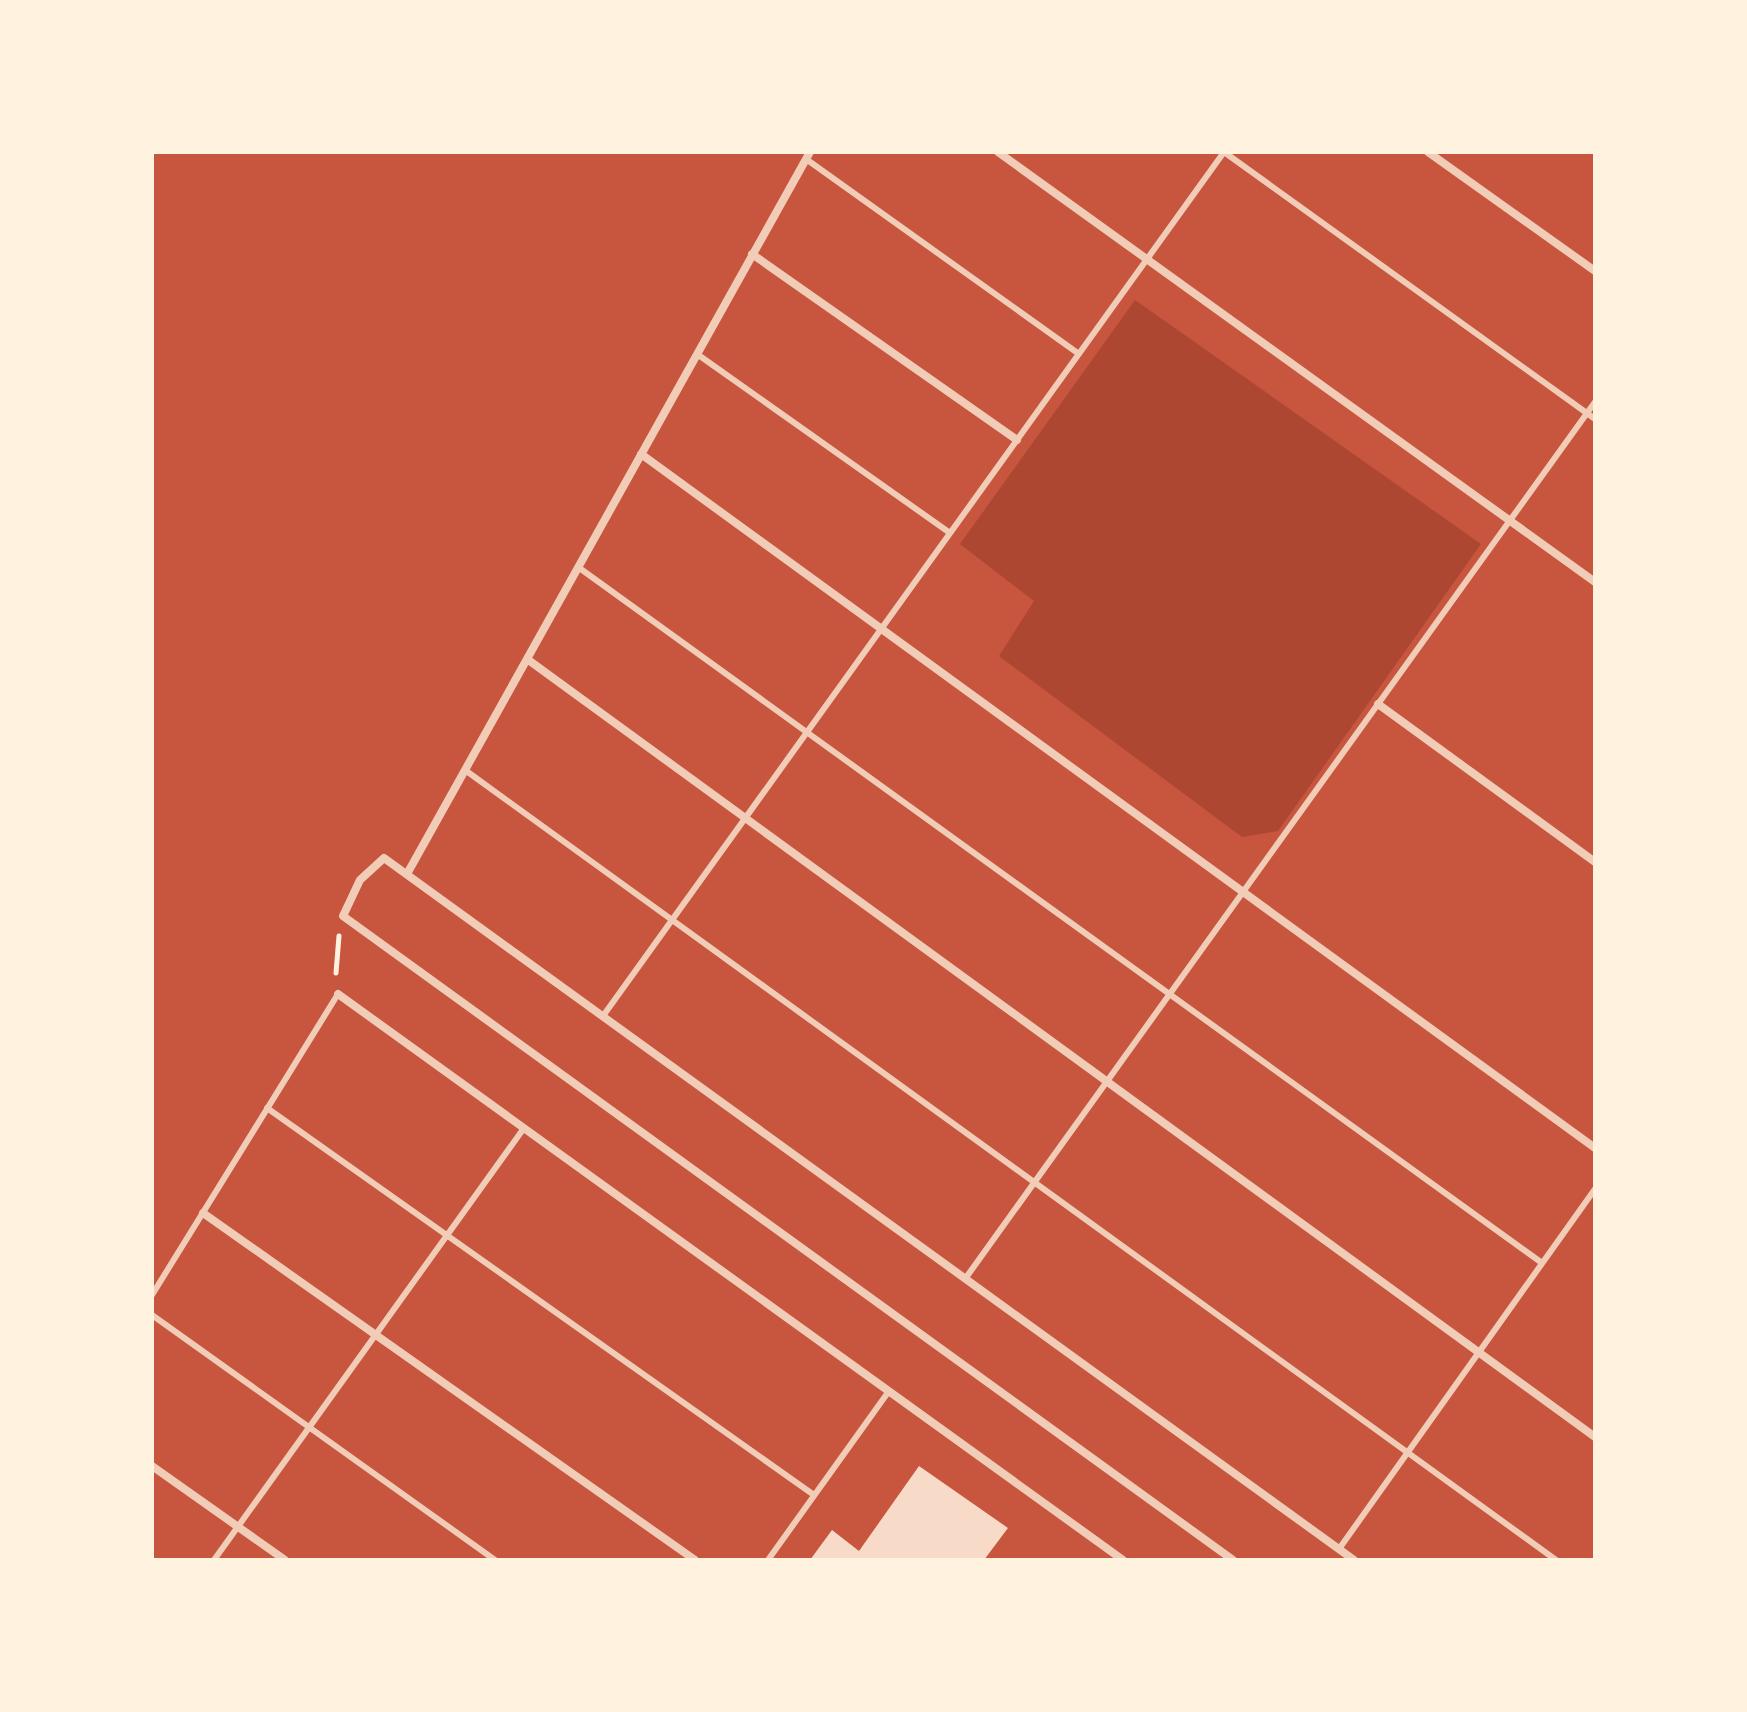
<svg xmlns="http://www.w3.org/2000/svg" width="1747" height="1712" viewBox="0 0 1747 1712" font-family="'Titillium Web',sans-serif">
<rect width="100%" height="100%" fill="#c8553d"/>
<!-- green -->
<path fill="#ae4732" d="M1135 300 1481 544 1278 831 1242 837 999 656 1034 601 960 544Z"/>
<!-- building -->
<path fill="#f7dbc8" d="M919 1466 1008 1528 984 1560H810L832 1530 859 1551Z"/>
<g fill="none" stroke-linecap="round" stroke-linejoin="round">
<!-- path -->
<path stroke="#fff3e0" stroke-width="5" d="M336 973 339 936"/>
<!-- service -->
<path stroke="#f1ccb7" stroke-width="6" d="M1224 152 1595 419
M806 159 1079 354
M697 354 950 533
M578 567 1542 1263
M465 770 1556 1560
M603 1016 1224 152
M267 1108 814 1495
M965 1279 1595 402
M152 1295 338 994
M152 1315 495 1560
M1339 1549 1595 1189
M214 1560 524 1128
M768 1560 889 1391"/>
<!-- minor -->
<path stroke="#f1ccb7" stroke-width="8" d="M998 152 1595 582
M1428 152 1595 271
M752 254 1017 440
M641 454 1595 1148
M527 659 1595 1437
M1378 704 1595 862
M407 874 810 152
M338 994 1123 1560
M203 1213 695 1560
M152 1466 285 1560
M1233 1560 343 916 360 880 384 858 1354 1560"/>
</g>
<!-- border -->
<rect width="1747" height="1712" fill="none" stroke="#fff3e0" stroke-width="308"/>
</svg>
